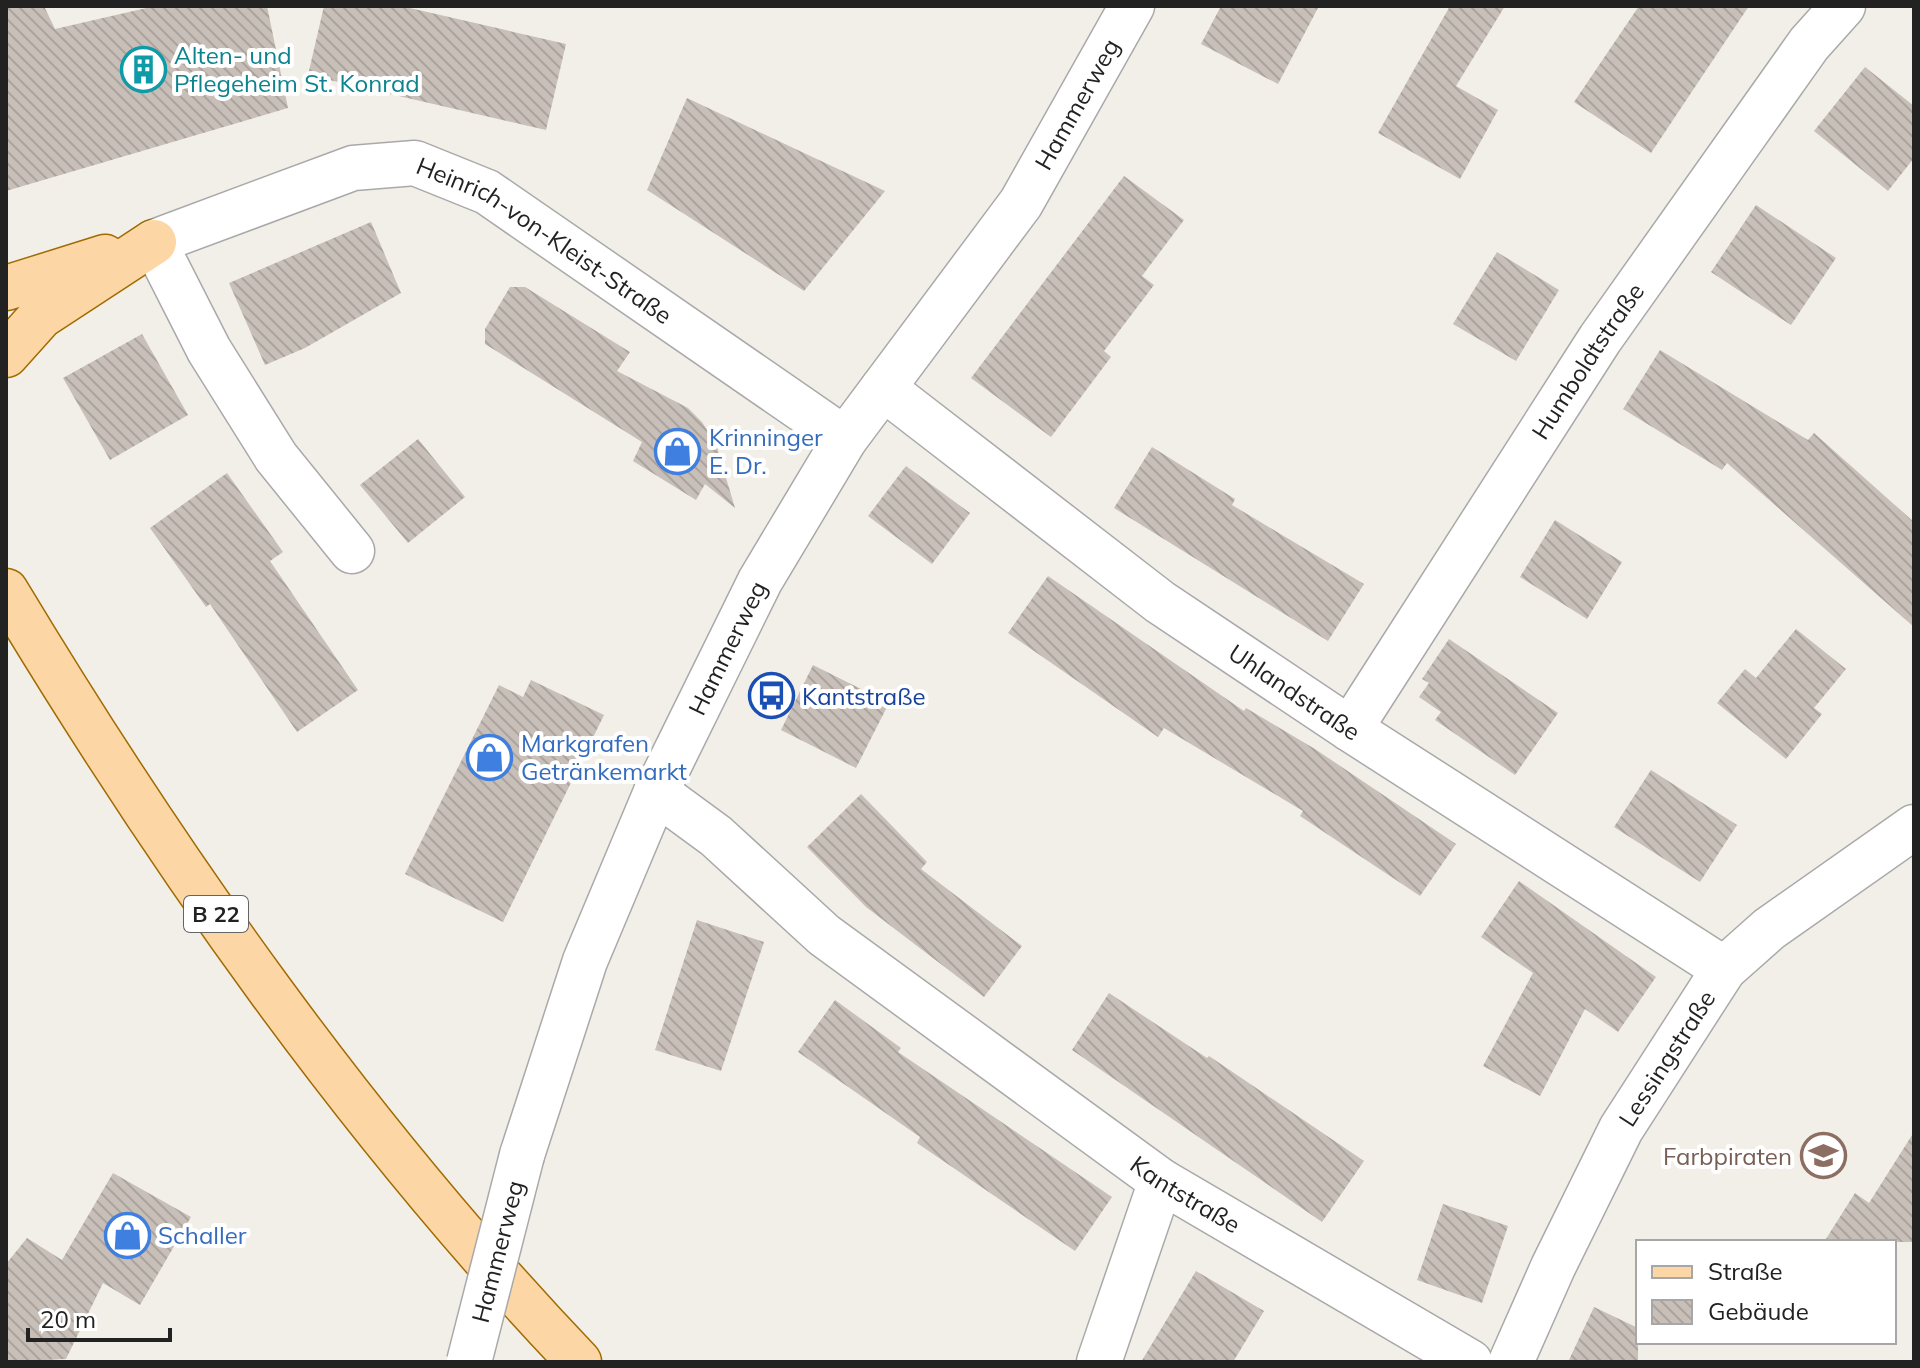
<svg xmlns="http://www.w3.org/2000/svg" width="1920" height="1368" viewBox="0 0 1920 1368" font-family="Mulish,sans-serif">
<defs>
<pattern id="building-back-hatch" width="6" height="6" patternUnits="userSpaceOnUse" patternTransform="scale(2)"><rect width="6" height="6" fill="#c7bfb8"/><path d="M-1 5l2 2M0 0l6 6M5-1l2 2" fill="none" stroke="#aba49e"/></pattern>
</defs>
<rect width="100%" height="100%" fill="#f2efe9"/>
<!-- building -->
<path fill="url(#building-back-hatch)" d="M6 6H44L55 29 155 6H267L288 108 6 191Z
M324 6H401L566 44 546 130 308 75Z
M1221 6H1319L1278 84 1201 44Z
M1450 6H1505L1456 86 1498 110 1460 179 1378 133Z
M1639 6H1749L1651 153 1574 102Z
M1865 67 1914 106V158L1888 191 1814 131Z
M687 98 885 191 804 291 647 190Z
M1124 176 1184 220 1142 276 1154 285 1104 351 1111 357 1051 437 971 378Z
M1756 205 1836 258 1791 325 1711 272Z
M371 222 401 293 305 348 265 365 229 283Z
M1497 252 1559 290 1516 361 1453 324Z
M510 287H525L630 352 617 371 688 408 702 422 716 444 735 508 705 484 696 500 633 461 642 442 485 344V329Z
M142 334 188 415 110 460 63 378Z
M1660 350 1808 440 1814 433 1914 522V627L1727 463 1722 470 1623 409Z
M418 439 465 497 408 543 360 485Z
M1152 447 1235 499 1232 505 1364 584 1328 641 1114 508Z
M906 466 970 513 932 564 868 516Z
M227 473 283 552 270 561 358 690 297 732 210 604 206 607 150 528Z
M1555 520 1622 562 1587 619 1520 577Z
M1048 576 1244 711 1246 708 1315 749 1456 844 1420 896 1300 816 1303 811 1164 728 1158 737 1008 633Z
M1796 629 1846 669 1814 708 1822 714 1786 759 1717 703 1745 669 1756 678Z
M1449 639 1558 713 1515 775 1435 720 1441 712 1419 697 1429 683 1422 679Z
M813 665 889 703 856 768 781 730Z
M531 680 604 715 503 922 405 874 499 685 523 697Z
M1651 770 1737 825 1700 882 1614 827Z
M861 794 927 862 921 869 1022 946 984 997 866 907 807 847Z
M1519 881 1656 977 1618 1032 1585 1009 1540 1096 1483 1066 1533 973 1481 937Z
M697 920 764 942 721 1071 655 1050Z
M1109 993 1207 1058 1209 1056 1364 1161 1322 1222 1072 1050Z
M835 1000 901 1048 898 1052 1112 1197 1075 1251 917 1143 920 1137 798 1052Z
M1914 1132V1242H1824L1855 1193 1869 1203Z
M113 1173 191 1217 140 1305 103 1283 66 1359 6 1362V1264L27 1238 62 1260Z
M1443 1204 1508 1226 1482 1303 1417 1280Z
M1196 1271 1264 1311 1233 1362H1141Z
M1594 1307 1638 1328V1362H1568Z"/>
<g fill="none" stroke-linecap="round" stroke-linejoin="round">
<defs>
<g id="minor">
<path id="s1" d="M883 388 1160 602 1350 729 1724 969"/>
<path id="s2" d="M352 551 276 457 209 350 154 242 353 168 415 163 487 192 845 439"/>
<path id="s3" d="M1350 729 1600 339 1809 44 1843 6"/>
<path id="s4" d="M656 792 716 836 824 935 1161 1181 1470 1362"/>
<path id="s5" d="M522 1155 585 961 656 792 760 581 845 439 1021 203 1132 6"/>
<path d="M1099 1362 1161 1181"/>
<path id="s6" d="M1511 1362 1553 1267 1621 1129 1724 969 1769 929 1914 827"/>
</g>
<path id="primary" d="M6 288 105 257
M6 355 41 316 154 242
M6 591C171 865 358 1130 579 1362"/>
</defs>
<!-- minor casing -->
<use href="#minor" stroke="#a9a9a9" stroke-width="47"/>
<!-- primary casing -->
<use href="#primary" stroke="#a06b00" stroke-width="47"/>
<!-- minor -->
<use href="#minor" stroke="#fff" stroke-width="44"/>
<!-- primary -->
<use href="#primary" stroke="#fcd6a4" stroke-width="44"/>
<defs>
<g id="minor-bridge">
<path id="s7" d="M469 1362 522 1155"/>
</g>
</defs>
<!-- minor-bridge casing -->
<use href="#minor-bridge" stroke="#a9a9a9" stroke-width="47" stroke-linecap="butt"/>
<!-- minor-bridge -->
<use href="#minor-bridge" stroke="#fff" stroke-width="44"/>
</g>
<!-- icons -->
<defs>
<symbol id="building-ring" viewBox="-11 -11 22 22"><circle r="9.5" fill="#fff" stroke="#0f9aa8" stroke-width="1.5"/><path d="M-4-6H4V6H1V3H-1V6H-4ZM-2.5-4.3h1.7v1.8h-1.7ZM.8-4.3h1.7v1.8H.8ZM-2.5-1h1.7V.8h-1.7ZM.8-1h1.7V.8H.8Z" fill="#0f9aa8"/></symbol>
<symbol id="shop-ring" viewBox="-11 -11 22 22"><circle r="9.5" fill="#fff" stroke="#3f7fe0" stroke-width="1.5"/><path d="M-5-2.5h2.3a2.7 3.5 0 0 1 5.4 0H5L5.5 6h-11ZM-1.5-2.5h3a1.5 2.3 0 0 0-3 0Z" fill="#3f7fe0"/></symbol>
<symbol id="bus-ring" viewBox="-11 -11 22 22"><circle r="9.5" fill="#fff" stroke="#1a4fb4" stroke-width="1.5"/><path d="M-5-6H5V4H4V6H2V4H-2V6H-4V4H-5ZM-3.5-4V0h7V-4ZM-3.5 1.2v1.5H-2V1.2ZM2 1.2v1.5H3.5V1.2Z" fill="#1a4fb4"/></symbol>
<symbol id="school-ring" viewBox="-11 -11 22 22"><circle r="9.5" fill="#fff" stroke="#8d6e63" stroke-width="1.5"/><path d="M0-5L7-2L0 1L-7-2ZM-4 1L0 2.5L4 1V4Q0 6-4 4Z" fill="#8d6e63"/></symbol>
</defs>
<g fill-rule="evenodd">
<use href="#building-ring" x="118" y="44" width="51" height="51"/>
<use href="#shop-ring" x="652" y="426" width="51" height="51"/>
<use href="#bus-ring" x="746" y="670" width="51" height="51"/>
<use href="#shop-ring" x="464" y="732" width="51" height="51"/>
<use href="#school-ring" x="1798" y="1130" width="51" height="51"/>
<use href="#shop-ring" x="102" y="1210" width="51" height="51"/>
</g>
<g text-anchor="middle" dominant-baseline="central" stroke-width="8" stroke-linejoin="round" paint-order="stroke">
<!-- shield labels -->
<rect fill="#fff" stroke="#646464" stroke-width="2" x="184" y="896" width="64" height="36" rx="6"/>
<g font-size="22" font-weight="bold" fill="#222">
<text x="216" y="914">B 22</text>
</g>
<!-- culture labels -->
<g font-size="24" fill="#0d838f" stroke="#fff" text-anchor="start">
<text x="174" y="55">Alten- und<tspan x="174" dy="28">Pflegeheim St. Konrad</tspan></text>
</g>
<!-- street labels -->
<g font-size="24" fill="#222" stroke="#fff">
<text stroke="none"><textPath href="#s5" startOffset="1196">Hammerweg</textPath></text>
<text stroke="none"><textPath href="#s2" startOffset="794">Heinrich-von-Kleist-Straße</textPath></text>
<text stroke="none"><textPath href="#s3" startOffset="438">Humboldtstraße</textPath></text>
<text stroke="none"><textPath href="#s5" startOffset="548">Hammerweg</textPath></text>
<text stroke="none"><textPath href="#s1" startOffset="512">Uhlandstraße</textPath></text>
<text stroke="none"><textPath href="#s6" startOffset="342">Lessingstraße</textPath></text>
<text stroke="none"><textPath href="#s4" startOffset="666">Kantstraße</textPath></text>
<text stroke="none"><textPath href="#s7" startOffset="114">Hammerweg</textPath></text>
</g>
<!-- shop labels -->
<g font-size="24" fill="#366cbe" stroke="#fff" text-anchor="start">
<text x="709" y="437">Krinninger<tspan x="709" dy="28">E. Dr.</tspan></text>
<text x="521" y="743">Markgrafen<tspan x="521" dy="28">Getränkemarkt</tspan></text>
<text x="158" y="1235">Schaller</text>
</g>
<!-- transit labels -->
<g font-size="24" fill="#164399" stroke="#fff" text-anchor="start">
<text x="802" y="696">Kantstraße</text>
</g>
<!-- education labels -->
<g font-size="24" fill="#785e54" stroke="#fff" text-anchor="end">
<text x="1792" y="1156">Farbpiraten</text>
</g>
</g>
<!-- border -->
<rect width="1920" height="1368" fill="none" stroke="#222222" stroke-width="16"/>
<!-- legend -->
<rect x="1636" y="1240" width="260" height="104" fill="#ffffff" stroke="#a7a7a7" stroke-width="2"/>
<rect x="1652" y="1266" width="40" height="12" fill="#fcd6a4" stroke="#a7a7a7" stroke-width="2"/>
<text x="1708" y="1280" font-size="24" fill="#222222">Straße</text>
<rect x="1652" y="1300" width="40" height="24" fill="url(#building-back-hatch)" stroke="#a7a7a7" stroke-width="2"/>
<text x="1708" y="1320" font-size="24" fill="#222222">Gebäude</text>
<!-- scale -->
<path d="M28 1328v12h142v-12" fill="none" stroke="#222222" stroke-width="4"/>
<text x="40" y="1328" font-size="24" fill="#222222" stroke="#ffffff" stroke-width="6" paint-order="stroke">20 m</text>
</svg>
